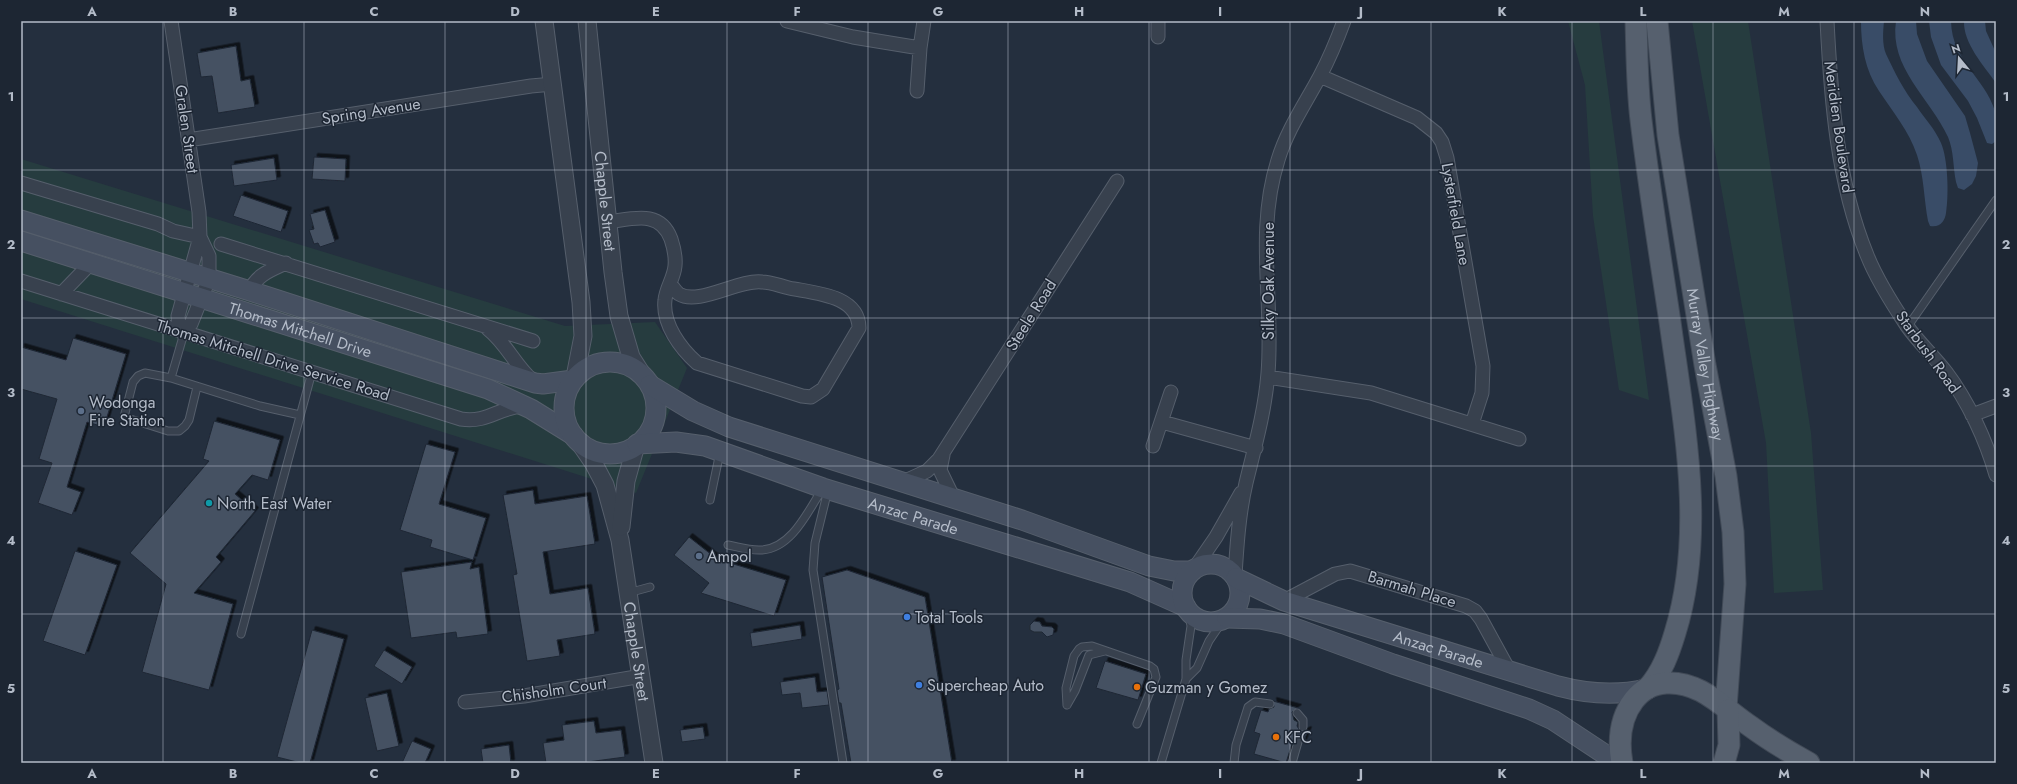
<svg xmlns="http://www.w3.org/2000/svg" width="2017" height="784" viewBox="0 0 2017 784" font-family="Jost,sans-serif">
<defs>
<filter id="shadow"><feDropShadow dx="3.5" dy="-3.5" stdDeviation="0" flood-color="#0009"/></filter>
</defs>
<rect width="100%" height="100%" fill="#242f3e"/>
<!-- green -->
<path fill="#263c3f" d="M1568 21H1599L1649 400 1619 390 1593 216 1585 85Z
M1692 21H1748L1811 433 1823 590 1774 593 1766 443Z
M21 159 565 326 655 322 687 368 636 493 21 299Z"/>
<!-- water -->
<path fill="#394c67" d="M1861 21H1884C1883 32 1882 44 1886 54 1895 73 1904 91 1917 107 1925 119 1935 129 1941 143 1948 159 1949 195 1946 213 1945 221 1940 228 1930 226L1928 221C1924 200 1924 176 1917 155 1909 131 1893 112 1879 91 1865 70 1861 46 1861 21Z
M1896 21H1916L1917 34 1927 61 1965 116 1970 133 1978 163 1976 176 1972 184 1964 190 1958 188 1956 182C1953 168 1954 151 1948 137 1930 98 1889 68 1896 21Z
M1929 21H1951C1952 62 1984 76 1995 111 1998 119 1996 132 1996 141L1992 144 1987 143 1977 118 1968 101 1941 65 1931 37Z
M1964 21H1985L1986 31 1996 53V83C1984 66 1963 43 1964 21Z"/>
<!-- building -->
<path fill="#455162" stroke="#1f2835" filter="url(#shadow)" d="M236 46 241 81 250 79 255 107 218 113 212 76 201 77 197 53Z
M314 157 346 159 345 181 312 179Z
M274 158 277 180 234 186 231 165Z
M241 195 288 211 281 232 233 216Z
M325 210 335 242 320 247 318 243 314 244 309 230 314 229 310 214Z
M73 338 126 354 104 427 87 422 67 487 81 492 72 515 38 503 52 463 39 459 57 399 21 389V347L66 360Z
M214 421 280 440 268 480 252 475 235 494 255 511 216 557 221 562 194 593 233 604 209 690 142 672 166 584 130 553 209 461 203 459Z
M426 444 455 452 439 504 486 518 473 560 430 547 432 540 400 530Z
M533 490 535 504 587 496 595 544 543 552 550 594 588 588 595 634 557 640 560 656 527 661 513 575 517 574 503 495Z
M689 537 717 559 786 580 774 616 701 593 709 583 674 555Z
M75 551 117 565 85 655 43 641Z
M472 562 470 569 479 567 488 634 457 638 456 632 411 638 401 572Z
M847 570 925 597 952 763H851L841 703H839L837 690 839 689 822 577Z
M1034 621 1040 622 1042 626 1052 627 1054 629 1053 635 1047 637 1042 632H1034L1030 630V625Z
M800 625 802 639 752 647 750 633Z
M312 630 344 639 310 763H301L277 757Z
M384 650 412 667 402 684 374 666Z
M1105 661 1146 674 1138 700 1096 688Z
M815 677 817 692 827 691 829 705 802 708 800 693 782 695 780 682Z
M387 693 399 746 377 751 365 698Z
M1273 701 1298 708 1292 712 1294 720 1298 722 1297 726 1300 731 1303 732 1308 730 1303 743 1300 737 1293 740 1286 763 1254 754 1260 734 1254 732 1261 710 1268 712 1269 709 1274 707Z
M594 721 596 733 621 730 625 757 580 763H546L543 743 564 740 562 725Z
M703 727 705 739 682 742 680 730Z
M412 741 431 749 425 763H402Z
M509 745 511 763H483L481 749Z"/>
<g fill="none" stroke-linecap="round" stroke-linejoin="round">
<defs>
<path id="service" d="M1908 326 1996 200
M171 378 182 340V331
M197 387 189 420 185 426 179 431H168L124 417 133 382 138 376 145 373 171 378 260 406 300 415
M828 490 815 543 813 570 843 763
M710 500 720 452
M728 545C739 547 750 551 762 550 792 548 808 511 823 488
M628 593 650 587
M241 634 312 372
M1186 679 1197 668 1209 641 1224 619
M1067 705 1066 688 1074 656 1079 649 1082 647 1092 646 1150 666 1154 669 1156 677 1137 724
M1067 705 1075 691 1089 655 1105 651
M1297 713 1303 720V727
M1161 763 1186 679V660L1191 626 1188 610
M1234 763 1236 745 1248 707 1255 702 1270 704
M1292 763 1298 742"/>
<path id="minor" d="M171 21 199 212 200 237 178 316 179 325 182 331 191 324 209 279V256L200 237
M787 21 853 37 920 48
M1158 21V37
M1827 21C1831 99 1837 182 1867 255 1876 278 1893 305 1907 326 1918 342 1934 356 1946 372 1968 401 1986 440 1996 475
M1320 76 1417 118 1436 133 1442 142 1447 158 1483 366 1482 393 1472 424
M917 91 920 48 924 21
M188 140 531 86 553 84
M21 183 158 224 173 231 200 237
M608 222C632 219 660 209 671 239 674 248 676 256 675 266 674 278 666 288 665 300 662 324 681 349 697 363L802 396 811 397 823 389 859 328C859 295 814 293 789 288 780 286 771 282 762 282 739 279 698 306 679 294 676 292 673 287 671 285
M221 244 533 341
M21 281 461 419C488 423 497 408 523 406
M250 291C256 275 271 270 286 263
M61 294 90 264
M488 329C506 343 515 365 532 380
M1268 377 1371 393 1519 439
M1972 415 1996 406
M1162 422 1256 448
M1153 446 1171 392
M943 455 940 470 953 497
M903 482 927 471 939 459 1117 181
M1194 569 1216 537 1241 493
M1235 575C1237 544 1239 513 1246 483 1255 446 1265 411 1268 373 1274 300 1255 233 1278 160 1287 130 1305 104 1320 76 1329 59 1337 40 1344 21
M1284 601 1335 574 1350 571 1466 606 1475 611 1481 619 1510 672
M465 702 524 696 642 676"/>
<g id="tertiary">
<path d="M544 21 581 302 583 336 575 377"/>
<path id="s1" d="M587 21 613 272 619 316 631 357 643 376"/>
<path id="s2" d="M579 442 594 464 605 485 620 540 654 763"/>
<path d="M621 527 626 481 636 445"/>
</g>
<g id="secondary">
<path d="M21 220 250 291 535 383 543 384 573 380"/>
<path id="s3" d="M21 241 488 389 531 409 573 435"/>
<circle cx="610" cy="408" r="46"/>
<path d="M650 385 693 411 729 427 1022 520 1149 566 1174 571H1192"/>
<path id="s4" d="M637 444 676 442 705 446 823 488 1130 582 1186 607"/>
<circle cx="1211" cy="593" r="29"/>
<path id="s5" d="M1236 578 1284 601 1558 686C1588 694 1616 696 1646 689"/>
<path d="M1227 618 1260 619 1284 624 1393 664 1529 709 1553 720 1618 763"/>
</g>
<g id="primary">
<path d="M1636 21C1637 54 1637 87 1641 120 1649 187 1660 255 1670 322 1684 424 1706 532 1675 633 1669 653 1662 672 1648 688"/>
<path id="s6" d="M1657 21 1668 135 1705 365 1726 476 1733 532 1735 584 1726 708"/>
<path d="M1622 763C1618 740 1620 718 1634 700 1643 689 1652 684 1666 683 1701 681 1723 708 1750 726 1769 740 1789 752 1809 763"/>
<path d="M1724 763 1729 745 1728 710"/>
</g>
</defs>
<!-- service casing -->
<use href="#service" stroke="#565f6c" stroke-width="9"/>
<!-- minor casing -->
<use href="#minor" stroke="#565f6c" stroke-width="15"/>
<!-- tertiary casing -->
<use href="#tertiary" stroke="#565f6c" stroke-width="19"/>
<!-- secondary casing -->
<use href="#secondary" stroke="#565f6c" stroke-width="21"/>
<!-- primary casing -->
<use href="#primary" stroke="#414a57" stroke-width="23"/>
<!-- service -->
<use href="#service" stroke="#38414e" stroke-width="7"/>
<!-- minor -->
<use href="#minor" stroke="#38414e" stroke-width="13"/>
<!-- tertiary -->
<use href="#tertiary" stroke="#38414e" stroke-width="17"/>
<!-- secondary -->
<use href="#secondary" stroke="#465061" stroke-width="19"/>
<!-- primary -->
<use href="#primary" stroke="#56606e" stroke-width="21"/>
</g>
<!-- grid -->
<path fill="none" stroke="#b4bcc9" stroke-width="1" stroke-opacity="0.55" d="M163 21V763M304 21V763M445 21V763M586 21V763M727 21V763M868 21V763M1008 21V763M1149 21V763M1290 21V763M1431 21V763M1572 21V763M1713 21V763M1854 21V763M21 170H1996M21 318H1996M21 466H1996M21 614H1996"/>
<!-- markers -->
<g fill="#5c6f8a" stroke="#1d2633" stroke-width="1.5">
<circle cx="81" cy="411" r="4"/>
<circle cx="699" cy="556" r="4"/>
</g>
<circle fill="#0f9aa8" stroke="#1d2633" stroke-width="1.5" cx="209" cy="503" r="4"/>
<g fill="#3f7fe0" stroke="#1d2633" stroke-width="1.5">
<circle cx="907" cy="617" r="4"/>
<circle cx="919" cy="685" r="4"/>
</g>
<g fill="#e8710a" stroke="#1d2633" stroke-width="1.5">
<circle cx="1137" cy="687" r="4"/>
<circle cx="1276" cy="737" r="4"/>
</g>
<g text-anchor="middle" dominant-baseline="central" stroke-width="3" stroke-linejoin="round" paint-order="stroke">
<!-- street labels -->
<g font-size="16" fill="#b4bcc9" stroke="#1d2633">
<text transform="translate(371 111) rotate(-9)">Spring Avenue</text>
<text transform="translate(1839 127) rotate(82)">Meridien Boulevard</text>
<text transform="translate(187 129) rotate(82)">Gralen Street</text>
<text stroke="none"><textPath href="#s1" startOffset="181">Chapple Street</textPath></text>
<text transform="translate(1456 214) rotate(80)">Lysterfield Lane</text>
<text transform="translate(1268 281) rotate(-90)">Silky Oak Avenue</text>
<text transform="translate(1031 315) rotate(-58)">Steele Road</text>
<text stroke="none"><textPath href="#s3" startOffset="293">Thomas Mitchell Drive</textPath></text>
<text transform="translate(1928 352) rotate(54)">Starbush Road</text>
<text transform="translate(273 360) rotate(17)">Thomas Mitchell Drive Service Road</text>
<text stroke="none"><textPath href="#s6" startOffset="347">Murray Valley Highway</textPath></text>
<text stroke="none"><textPath href="#s4" startOffset="288">Anzac Parade</textPath></text>
<text transform="translate(1412 589) rotate(17)">Barmah Place</text>
<text stroke="none"><textPath href="#s5" startOffset="215">Anzac Parade</textPath></text>
<text stroke="none"><textPath href="#s2" startOffset="220">Chapple Street</textPath></text>
<text transform="translate(554 690) rotate(-8)">Chisholm Court</text>
</g>
<!-- poi labels -->
<g font-size="16" fill="#b4bcc9" stroke="#1d2633" text-anchor="start">
<text x="89" y="402">Wodonga<tspan x="89" dy="18">Fire Station</tspan></text>
<text x="217" y="503">North East Water</text>
<text x="707" y="556">Ampol</text>
<text x="915" y="617">Total Tools</text>
<text x="927" y="685">Supercheap Auto</text>
<text x="1145" y="687">Guzman y Gomez</text>
<text x="1284" y="737">KFC</text>
</g>
</g>
<!-- border -->
<rect width="2017" height="784" fill="none" stroke="#1d2633" stroke-width="44"/>
<!-- north arrow -->
<g transform="translate(1959 58) rotate(342)" stroke="#1d2633" stroke-width="3" paint-order="stroke">
<path d="M0-3L7 15L0 10L-7 15Z" fill="#b4bcc9"/>
<text y="-6" font-size="11" font-weight="bold" text-anchor="middle" fill="#b4bcc9">N</text>
</g>
<rect x="22" y="22" width="1973" height="740" fill="none" stroke="#b4bcc9" stroke-width="1.5"/>
<g font-size="13" text-anchor="middle" font-weight="bold" fill="#b4bcc9">
<text x="92" y="16">A</text>
<text x="233" y="16">B</text>
<text x="374" y="16">C</text>
<text x="515" y="16">D</text>
<text x="656" y="16">E</text>
<text x="797" y="16">F</text>
<text x="938" y="16">G</text>
<text x="1079" y="16">H</text>
<text x="1220" y="16">I</text>
<text x="1361" y="16">J</text>
<text x="1502" y="16">K</text>
<text x="1643" y="16">L</text>
<text x="1784" y="16">M</text>
<text x="1925" y="16">N</text>
<text x="11" y="101">1</text>
<text x="2006" y="101">1</text>
<text x="11" y="249">2</text>
<text x="2006" y="249">2</text>
<text x="11" y="397">3</text>
<text x="2006" y="397">3</text>
<text x="11" y="545">4</text>
<text x="2006" y="545">4</text>
<text x="11" y="693">5</text>
<text x="2006" y="693">5</text>
<text x="92" y="778">A</text>
<text x="233" y="778">B</text>
<text x="374" y="778">C</text>
<text x="515" y="778">D</text>
<text x="656" y="778">E</text>
<text x="797" y="778">F</text>
<text x="938" y="778">G</text>
<text x="1079" y="778">H</text>
<text x="1220" y="778">I</text>
<text x="1361" y="778">J</text>
<text x="1502" y="778">K</text>
<text x="1643" y="778">L</text>
<text x="1784" y="778">M</text>
<text x="1925" y="778">N</text>
</g>
</svg>
